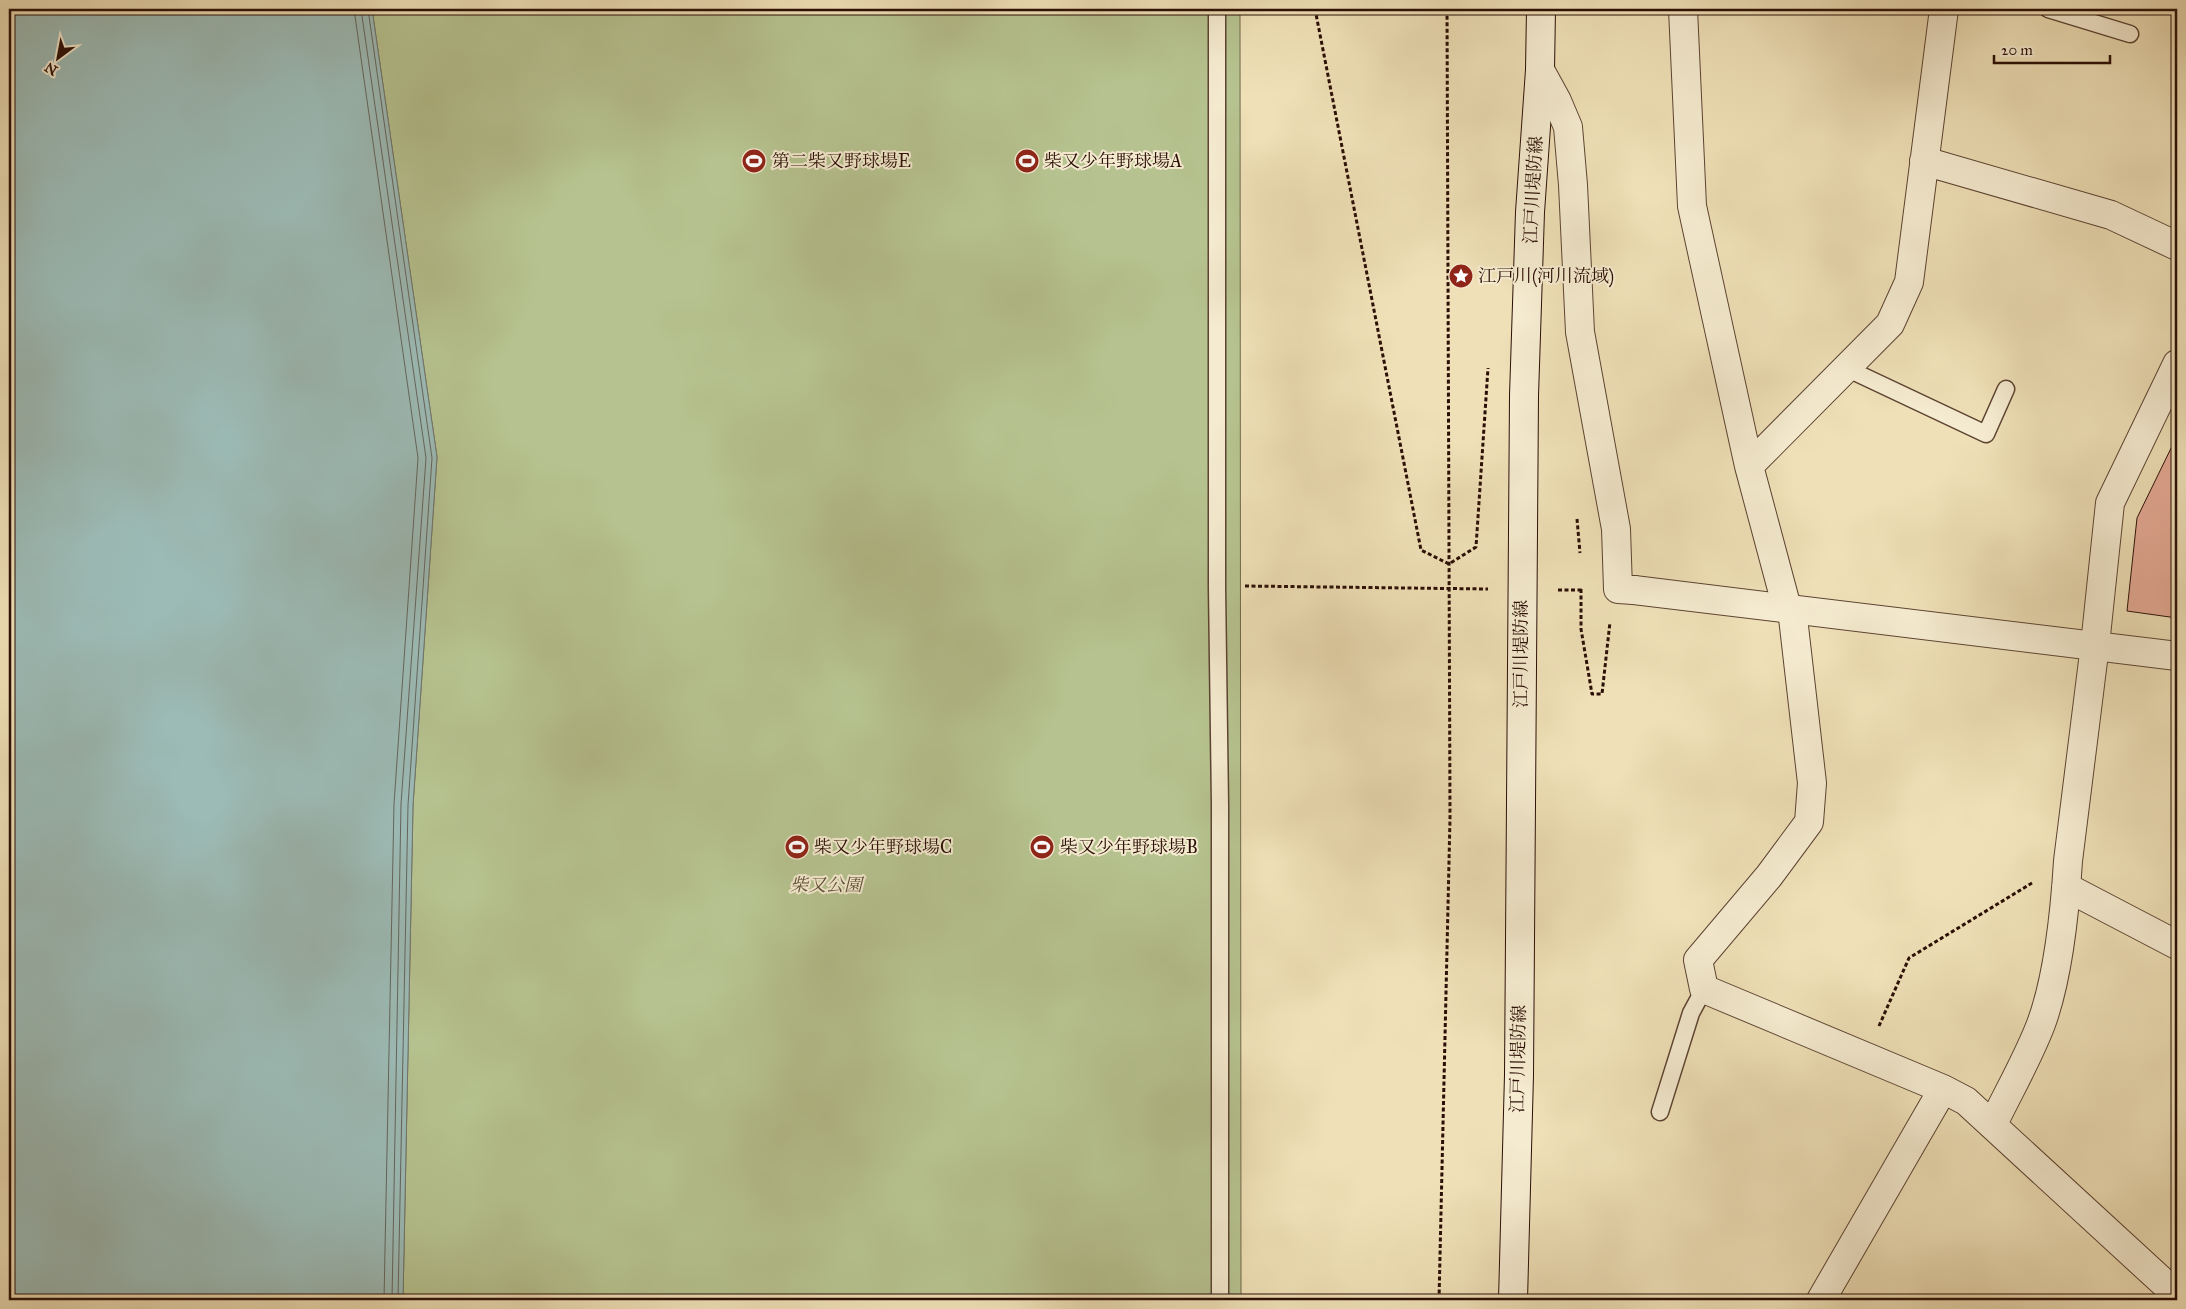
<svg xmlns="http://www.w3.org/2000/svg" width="2186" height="1309" viewBox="0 0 2186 1309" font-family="'IM FELL Great Primer','Noto Serif JP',serif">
<rect width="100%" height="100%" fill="#efe0b7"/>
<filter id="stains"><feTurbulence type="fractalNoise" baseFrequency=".004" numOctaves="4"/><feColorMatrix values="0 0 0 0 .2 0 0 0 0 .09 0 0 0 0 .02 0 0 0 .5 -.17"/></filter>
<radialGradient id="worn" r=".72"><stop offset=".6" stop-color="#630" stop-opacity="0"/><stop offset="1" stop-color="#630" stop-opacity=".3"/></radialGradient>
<!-- green -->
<path fill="#b6c390" stroke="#70694b" d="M372 9H1240L1241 1300H403L413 805 437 457Z"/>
<!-- water -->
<path fill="#9cbbb6" stroke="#6f7670" d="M9 9H372L437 457 413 805 403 1300H9Z"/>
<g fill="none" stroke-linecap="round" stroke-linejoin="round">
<!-- shore -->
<path stroke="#64655e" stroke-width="1" d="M354 9 418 458 394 804 384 1300
M361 9 426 458 401 804 392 1300
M368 9 432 458 408 805 398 1300"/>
</g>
<!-- building -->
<path fill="#e4a994" stroke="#2b0f06" d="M2177 436V618L2127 611 2137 518Z"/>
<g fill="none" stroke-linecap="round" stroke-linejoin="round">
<defs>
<path id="service" d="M1217 9V587L1220 805V1300
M2048 9 2130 34
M1846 368 1986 434 2006 389
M1660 1112 1691 1013 1704 989"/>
<path id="minor" d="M1683 9 1692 206 1749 466 1787 608
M1540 70 1557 101 1568 127 1573 185 1580 332 1616 529 1618 589 1634 590
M1924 161 2111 215 2177 246
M1749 466 1890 324 1909 282 1944 9
M1792 609 1812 783 1809 822 1769 876 1698 960 1704 989 1943 1089 1966 1101 2177 1295
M2066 887 2177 945
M1993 1124C2009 1091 2028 1058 2041 1024 2058 978 2065 910 2068 861L2095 645 2110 503 2177 364
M1821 1300 1943 1089"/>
<path id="tertiary" d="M1634 590 2177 656"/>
<path id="secondary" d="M1513 1300 1519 1075 1524 396 1530 212 1540 70 1541 9"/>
</defs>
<!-- service casing -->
<use href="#service" stroke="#5c4332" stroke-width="19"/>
<!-- minor casing -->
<use href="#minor" stroke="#5c4332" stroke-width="30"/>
<!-- tertiary casing -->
<use href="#tertiary" stroke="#5c4332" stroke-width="30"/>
<!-- secondary casing -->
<use href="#secondary" stroke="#2b0f06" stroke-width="30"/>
<!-- path -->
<path stroke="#2b0f06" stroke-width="3" stroke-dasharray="4 2.5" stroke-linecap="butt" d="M1315 9 1421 550 1449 564 1476 547 1488 368
M1577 519 1580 553
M1245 586 1488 589
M1581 589V629L1592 694H1602L1610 622
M1558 590H1584
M1879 1026 1909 958 2032 883
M1439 1300 1450 818 1447 9"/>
<!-- service -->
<use href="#service" stroke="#f5ebd0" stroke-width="16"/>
<!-- minor -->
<use href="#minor" stroke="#f5ebd0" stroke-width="28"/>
<!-- tertiary -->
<use href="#tertiary" stroke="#f5ebd0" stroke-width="28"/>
<!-- secondary -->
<use href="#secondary" stroke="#f5ebd0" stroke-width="28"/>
</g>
<!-- icons -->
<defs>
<symbol id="stadium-disc" viewBox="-11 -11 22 22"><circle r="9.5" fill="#8f2418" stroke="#f5ebd0"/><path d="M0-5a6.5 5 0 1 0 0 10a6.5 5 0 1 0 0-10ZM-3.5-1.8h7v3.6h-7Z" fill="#fff"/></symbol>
<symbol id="sight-disc" viewBox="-11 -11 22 22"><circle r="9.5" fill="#8f2418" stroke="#f5ebd0"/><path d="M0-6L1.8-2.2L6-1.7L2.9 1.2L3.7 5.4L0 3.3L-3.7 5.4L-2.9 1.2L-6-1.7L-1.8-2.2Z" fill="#fff"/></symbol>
</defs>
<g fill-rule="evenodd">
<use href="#stadium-disc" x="740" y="147" width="28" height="28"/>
<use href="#stadium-disc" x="1013" y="147" width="28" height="28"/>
<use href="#sight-disc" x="1447" y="262" width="28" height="28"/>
<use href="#stadium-disc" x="783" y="833" width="28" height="28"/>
<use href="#stadium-disc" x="1028" y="833" width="28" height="28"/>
</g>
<g text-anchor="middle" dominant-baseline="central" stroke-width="4" stroke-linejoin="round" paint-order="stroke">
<!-- poi labels -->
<g font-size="18" fill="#2b0f06" stroke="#f5ebd0" text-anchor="start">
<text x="772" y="161">第二柴又野球場E</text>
<text x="1044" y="161">柴又少年野球場A</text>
<text x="1478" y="276">江戸川(河川流域)</text>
<text x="814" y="847">柴又少年野球場C</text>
<text x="1060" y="847">柴又少年野球場B</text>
</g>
<!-- street labels -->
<g font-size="18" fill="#2b0f06" stroke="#f5ebd0">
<text transform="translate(1533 190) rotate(-87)">江戸川堤防線</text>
<text transform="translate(1521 654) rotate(-90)">江戸川堤防線</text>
<text transform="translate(1518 1059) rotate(-89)">江戸川堤防線</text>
</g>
<!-- park labels -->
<g font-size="18" font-style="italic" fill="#5c4e36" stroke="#f5ebd0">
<text x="826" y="885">柴又公園</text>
</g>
</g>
<!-- margin -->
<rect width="2186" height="1309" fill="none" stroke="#efe0b7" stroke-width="30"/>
<rect x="10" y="10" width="2166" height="1289" fill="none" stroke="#2b0f06" stroke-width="2.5"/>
<rect x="15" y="15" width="2156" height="1279" fill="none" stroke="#2b0f06"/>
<!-- north arrow -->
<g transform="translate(58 58) rotate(212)" stroke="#f5ebd0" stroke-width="4" paint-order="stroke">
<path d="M0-4L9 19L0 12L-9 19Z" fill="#2b0f06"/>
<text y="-8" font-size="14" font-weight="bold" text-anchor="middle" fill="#2b0f06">N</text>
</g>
<!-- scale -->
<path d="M1994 55v8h116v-8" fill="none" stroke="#2b0f06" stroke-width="2.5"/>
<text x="2001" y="55" font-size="15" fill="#2b0f06" stroke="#f5ebd0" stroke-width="4" paint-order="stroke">20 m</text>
<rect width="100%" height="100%" filter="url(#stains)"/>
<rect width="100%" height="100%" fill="url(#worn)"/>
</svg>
